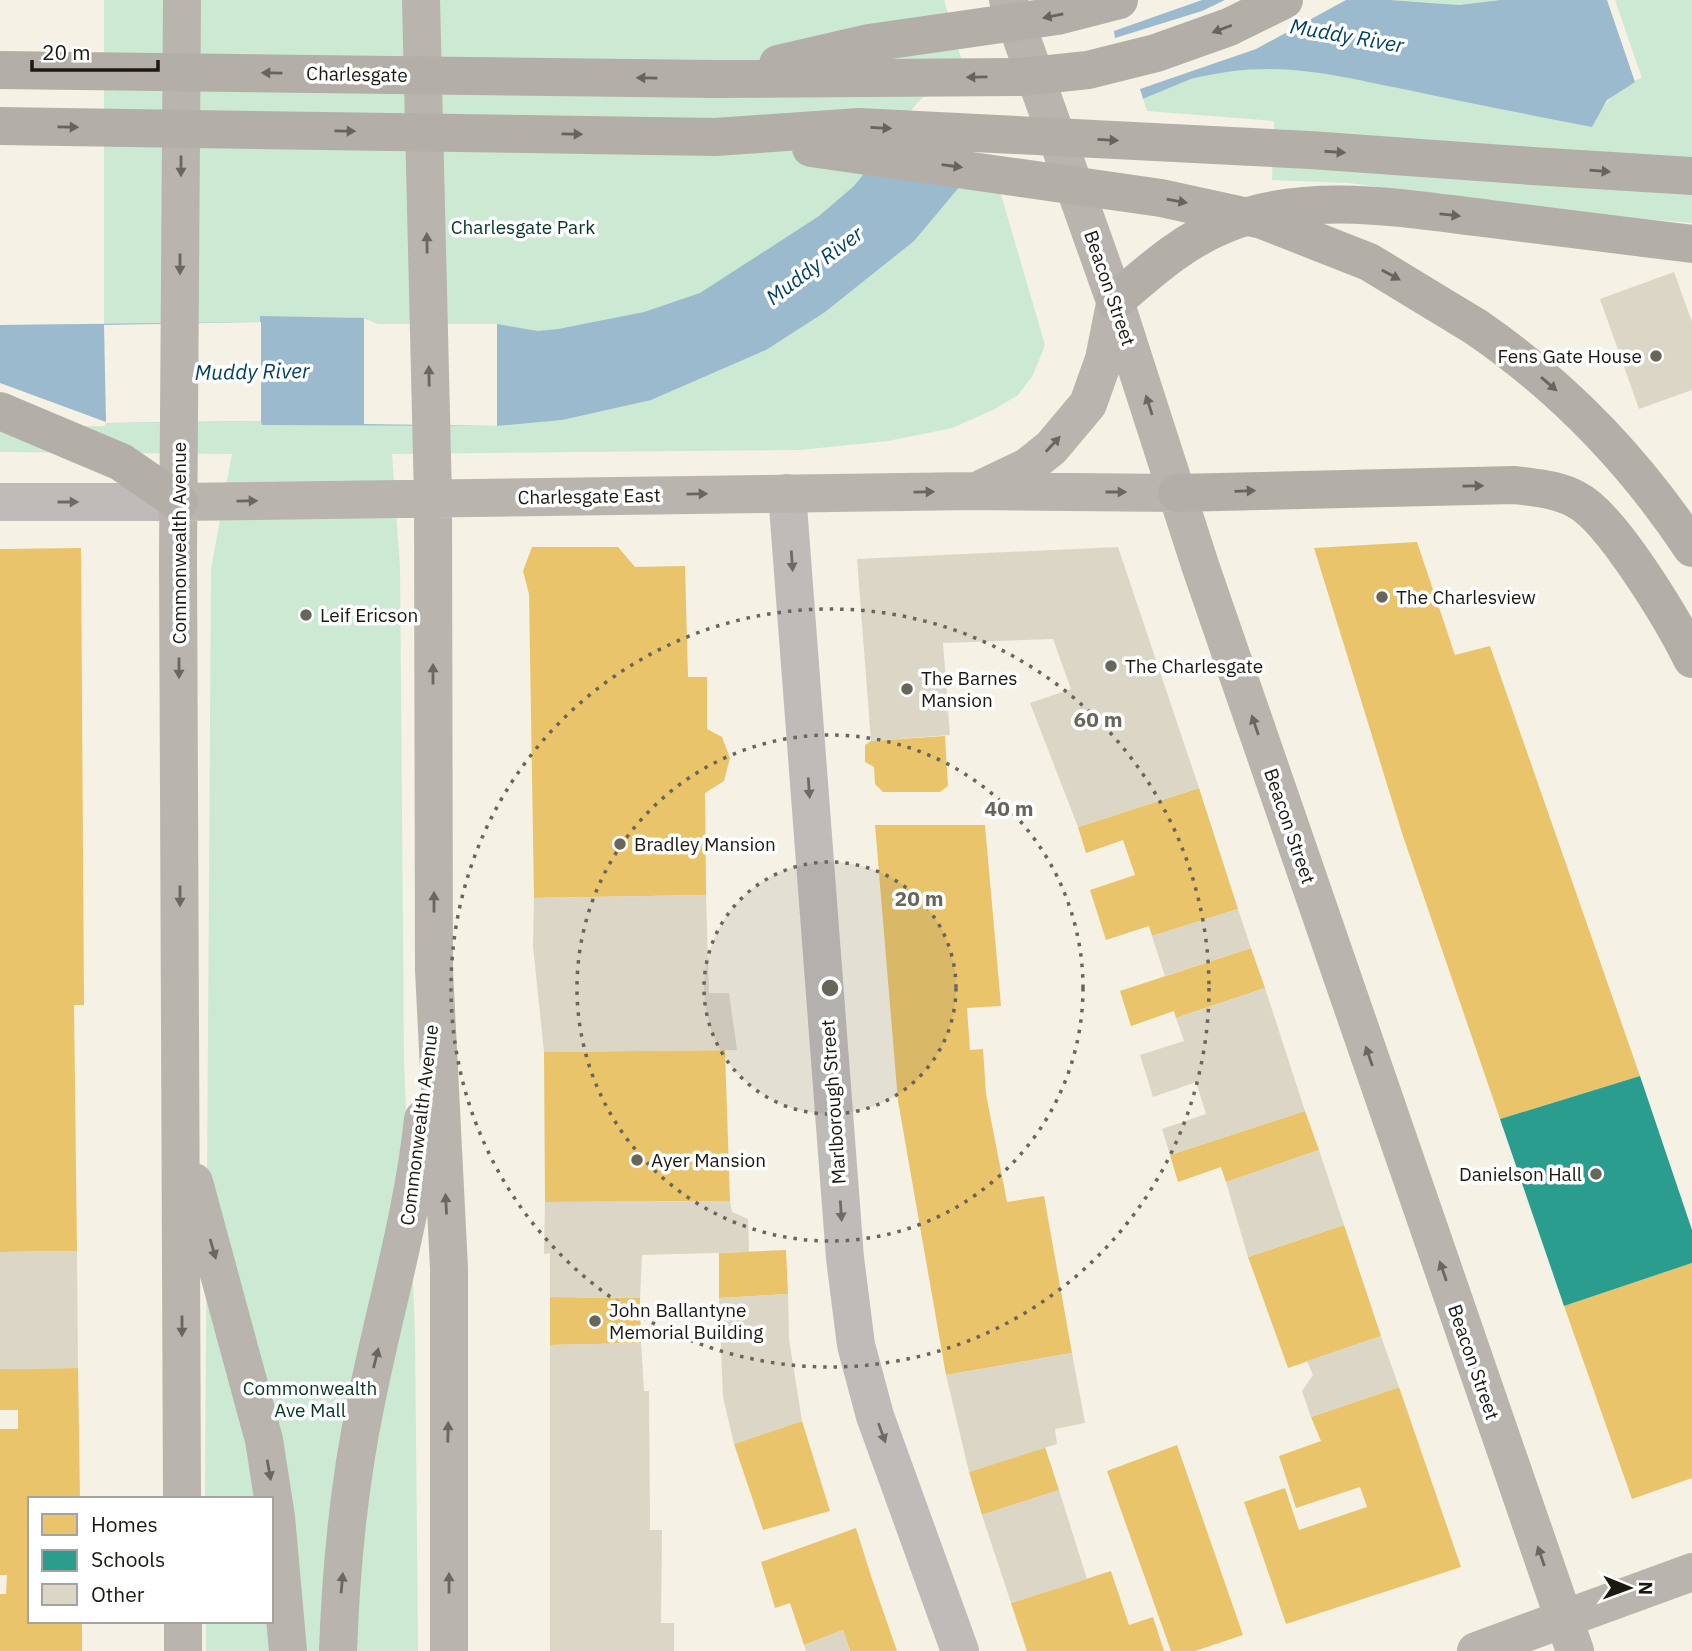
<svg xmlns="http://www.w3.org/2000/svg" width="1692" height="1651" viewBox="0 0 1692 1651" font-family="'IBM Plex Sans',sans-serif">
<rect width="100%" height="100%" fill="#f5f1e4"/>
<!-- green -->
<path fill="#cce9d4" d="M104 0H944L1045 345 1033 375 1018 395 993 410 952 428 888 441 800 450 392 454 400 567 404 1061 415 1333 418 1651H206V1621H271V1499H205L211 569 232 454 0 452V325L104 324Z
M1390 0H1500L1459 5Z
M1615 0H1692V223L1566 212 1349 183 1272 180 1274 121 1147 111 1143 98 1191 79 1222 71 1289 67 1336 74 1592 127C1603 104 1617 86 1642 78Z"/>
<!-- water -->
<path fill="#9bbace" d="M1134 0H1390L1459 5 1500 0H1607L1635 82 1607 100 1592 127C1531 115 1469 103 1408 90 1327 74 1275 58 1191 79L992 161 961 185 914 241 825 312 766 350 651 400 562 420 497 426 262 425 261 421 37 424 0 421V325L260 322V316L364 318 379 324H497L538 331 558 329 644 312 700 293 819 216 854 186 921 104Z"/>
<!-- pier -->
<path fill="#f5f1e4" d="M1124 0H1202L1114 31 1115 38 1202 11 1225 0H1346L1256 49 1140 89 1144 102 994 164 861 173 918 102 963 63Z
M364 318 379 324H497V426L364 424Z
M261 322V421L106 423 104 426 37 427 0 424V383L106 422 104 325Z"/>
<!-- homes -->
<path fill="#e9c46a" d="M1417 542 1455 655 1490 646 1640 1076 1500 1119 1403 836 1314 548Z
M532 547H618L635 567 685 566 688 677H707V729L722 737 730 758 724 781 705 793 706 895 534 898 529 594 523 571Z
M81 548 84 1005H74L77 1251 0 1252V549Z
M945 736 948 786 940 792H883L875 784 874 767 865 762V745L871 741Z
M1199 788 1238 909 1152 936 1149 926 1106 940 1090 890 1135 875 1123 840 1086 853 1078 827Z
M875 825H985L1001 1006 967 1008 970 1050 983 1049 986 1094 1007 1202 1044 1196 1072 1353 946 1375 898 1101Z
M1251 948 1265 988 1176 1018 1174 1011 1131 1026 1120 991Z
M725 1050 730 1201 545 1202 544 1052Z
M1305 1111 1319 1150 1226 1182 1221 1167 1178 1182 1170 1155Z
M1344 1225 1381 1336 1288 1368 1248 1257Z
M786 1250 788 1294 719 1298V1253Z
M1692 1263V1478L1632 1499 1564 1306Z
M550 1297 640 1298 641 1343 550 1345Z
M78 1368 80 1499H30V1621H82V1651H0V1594H6L7 1575H0V1429H18V1410H0V1369Z
M1399 1387 1461 1567 1286 1624 1244 1502 1285 1488 1299 1530 1367 1507 1360 1487 1296 1508 1279 1456 1321 1441 1311 1417Z
M802 1421 830 1511 763 1530 734 1444Z
M1177 1445 1243 1635 1195 1651H1171L1107 1471Z
M1045 1447 1059 1490 982 1515 969 1472Z
M856 1528 871 1576 897 1651H850L843 1630 804 1645 790 1603 775 1608 761 1562Z
M1111 1571 1129 1625 1153 1617 1164 1651H1027L1011 1603Z"/>
<!-- schools -->
<path fill="#2a9d8f" d="M1640 1076 1692 1230V1263L1564 1306 1500 1119Z"/>
<!-- building -->
<path fill="#dbd6c6" d="M1674 272 1692 322V390L1639 409 1600 299Z
M1118 547 1199 788 1078 827 1030 703 1071 689 1053 639 943 643 950 735 871 741 857 559Z
M706 895 709 993H729L737 1050 544 1052 533 946 534 898Z
M1238 909 1251 948 1165 976 1152 936Z
M1265 988 1305 1111 1170 1155 1162 1129 1206 1114 1196 1082 1153 1097 1140 1055 1184 1041 1176 1018Z
M1319 1150 1344 1225 1248 1257 1226 1182Z
M730 1201 732 1212 748 1219 749 1252 642 1255 640 1298 550 1297V1253L544 1254 545 1202Z
M77 1251 78 1368 0 1369V1252Z
M788 1294 789 1339 802 1421 734 1444 723 1397 719 1298Z
M1381 1336 1399 1387 1311 1417 1302 1391 1313 1375 1307 1361Z
M641 1343 644 1391H649L650 1530H662L661 1623H674V1651H550V1345Z
M1072 1353 1085 1423 1055 1429 1057 1444 969 1472 946 1375Z
M1059 1490 1087 1579 1011 1603 982 1515Z
M843 1630 850 1651H806L804 1645Z"/>
<g fill="none" stroke-linecap="round" stroke-linejoin="round">
<!-- minor -->
<path stroke="#bfbbb9" stroke-width="38" d="M787 493 845 1258 856 1345 875 1416 960 1651
M0 502H179"/>
<!-- major -->
<path stroke="#b9b4ae" stroke-width="38" d="M182 0 178 556 182 1499
M421 0 433 498 434 970 449 1268V1651
M1008 0 1115 301 1200 565 1575 1651
M983 488 1027 467 1051 448 1088 404 1104 359 1115 304
M179 502 974 491 1177 493
M194 1182 264 1440 276 1517 288 1651
M183 1621V1651
M338 1651C341 1567 349 1483 366 1402 385 1307 413 1216 423 1119
M1476 1651 1692 1572"/>
<!-- highway -->
<path stroke="#b4aea8" stroke-width="38" d="M1532 166 1692 176
M1115 301C1151 270 1184 240 1228 223 1311 190 1406 209 1491 219 1558 227 1625 236 1692 244
M1476 327C1562 386 1635 462 1692 548
M0 411 121 462 179 502
M1177 493 1515 485C1536 488 1558 489 1577 500 1612 518 1674 622 1692 659"/>
<!-- highway-bridge -->
<path stroke="#b4aea8" stroke-width="38" d="M778 64 869 43 1057 16 1119 0
M0 70 715 79 1021 77 1088 70 1156 53 1229 27 1284 0
M0 126 715 137 859 127 1310 150 1532 166
M811 148 1161 198 1262 220 1369 262 1476 327"/>
</g>
<!-- one-way arrows -->
<defs><path id="oneway-solid" d="M-6-.8H1V-3.2L6.5 0L1 3.2V.8H-6Z" transform="scale(1.75)"/></defs>
<g fill="#68645c">
<use href="#oneway-solid" transform="translate(1053 16) rotate(169)"/>
<use href="#oneway-solid" transform="translate(1222 29) rotate(159)"/>
<use href="#oneway-solid" transform="translate(272 73) rotate(-179)"/>
<use href="#oneway-solid" transform="translate(977 77) rotate(179)"/>
<use href="#oneway-solid" transform="translate(647 78) rotate(-179)"/>
<use href="#oneway-solid" transform="translate(68 127) rotate(1)"/>
<use href="#oneway-solid" transform="translate(881 128) rotate(3)"/>
<use href="#oneway-solid" transform="translate(345 131) rotate(1)"/>
<use href="#oneway-solid" transform="translate(572 134) rotate(1)"/>
<use href="#oneway-solid" transform="translate(1108 140) rotate(3)"/>
<use href="#oneway-solid" transform="translate(1335 152) rotate(4)"/>
<use href="#oneway-solid" transform="translate(952 166) rotate(8)"/>
<use href="#oneway-solid" transform="translate(1600 171) rotate(5)"/>
<use href="#oneway-solid" transform="translate(1177 201) rotate(10)"/>
<use href="#oneway-solid" transform="translate(1450 215) rotate(6)"/>
<use href="#oneway-solid" transform="translate(1391 275) rotate(29)"/>
<use href="#oneway-solid" transform="translate(1549 384) rotate(41)"/>
<use href="#oneway-solid" transform="translate(1473 486) rotate(-1)"/>
<use href="#oneway-solid" transform="translate(1245 491) rotate(-2)"/>
</g>
<g fill="#6a6660">
<use href="#oneway-solid" transform="translate(181 166) rotate(90)"/>
<use href="#oneway-solid" transform="translate(427 243) rotate(-91)"/>
<use href="#oneway-solid" transform="translate(180 264) rotate(90)"/>
<use href="#oneway-solid" transform="translate(429 376) rotate(-91)"/>
<use href="#oneway-solid" transform="translate(1149 405) rotate(-108)"/>
<use href="#oneway-solid" transform="translate(1053 444) rotate(-47)"/>
<use href="#oneway-solid" transform="translate(924 492) rotate(-1)"/>
<use href="#oneway-solid" transform="translate(1116 492)"/>
<use href="#oneway-solid" transform="translate(697 494) rotate(-1)"/>
<use href="#oneway-solid" transform="translate(247 501) rotate(-1)"/>
<use href="#oneway-solid" transform="translate(179 668) rotate(90)"/>
<use href="#oneway-solid" transform="translate(433 674) rotate(-90)"/>
<use href="#oneway-solid" transform="translate(1255 725) rotate(-109)"/>
<use href="#oneway-solid" transform="translate(180 896) rotate(90)"/>
<use href="#oneway-solid" transform="translate(434 902) rotate(-90)"/>
<use href="#oneway-solid" transform="translate(1369 1056) rotate(-109)"/>
<use href="#oneway-solid" transform="translate(446 1204) rotate(-93)"/>
<use href="#oneway-solid" transform="translate(213 1249) rotate(74)"/>
<use href="#oneway-solid" transform="translate(1443 1271) rotate(-109)"/>
<use href="#oneway-solid" transform="translate(182 1326) rotate(90)"/>
<use href="#oneway-solid" transform="translate(376 1358) rotate(-76)"/>
<use href="#oneway-solid" transform="translate(448 1432) rotate(-89)"/>
<use href="#oneway-solid" transform="translate(269 1470) rotate(80)"/>
<use href="#oneway-solid" transform="translate(1541 1556) rotate(-109)"/>
<use href="#oneway-solid" transform="translate(342 1583) rotate(-85)"/>
<use href="#oneway-solid" transform="translate(449 1583) rotate(-90)"/>
</g>
<g fill="#6e6a65">
<use href="#oneway-solid" transform="translate(68 502)"/>
<use href="#oneway-solid" transform="translate(792 561) rotate(86)"/>
<use href="#oneway-solid" transform="translate(809 788) rotate(86)"/>
<use href="#oneway-solid" transform="translate(841 1211) rotate(86)"/>
<use href="#oneway-solid" transform="translate(882 1433) rotate(70)"/>
</g>
<!-- distance rings -->
<circle cx="830" cy="988" r="126" fill="#68655b" fill-opacity=".12"/>
<g fill="none" stroke="#68655b" stroke-width="3.5" stroke-dasharray="3.5 7">
<circle cx="830" cy="988" r="126"/>
<circle cx="830" cy="988" r="253"/>
<circle cx="830" cy="988" r="379"/>
</g>
<!-- markers -->
<g fill="#68655b" stroke="#fff" stroke-width="2.5">
<circle cx="1656" cy="356" r="7"/>
<circle cx="1382" cy="597" r="7"/>
<circle cx="306" cy="615" r="7"/>
<circle cx="1111" cy="666" r="7"/>
<circle cx="907" cy="689" r="7"/>
<circle cx="620" cy="844" r="7"/>
<circle cx="637" cy="1160" r="7"/>
<circle cx="1596" cy="1174" r="7"/>
<circle cx="595" cy="1321" r="7"/>
</g>
<g text-anchor="middle" dominant-baseline="central" stroke-width="7" stroke-linejoin="round" paint-order="stroke">
<!-- street labels -->
<g font-size="19" fill="#1c1911" stroke="#fff">
<text transform="translate(357 74) rotate(1)">Charlesgate</text>
<text transform="translate(1110 288) rotate(71)">Beacon Street</text>
<text transform="translate(589 496) rotate(-1)">Charlesgate East</text>
<text transform="translate(179 543) rotate(-90)">Commonwealth Avenue</text>
<text transform="translate(1290 826) rotate(71)">Beacon Street</text>
<text transform="translate(833 1102) rotate(-94)">Marlborough Street</text>
<text transform="translate(419 1125) rotate(-83)">Commonwealth Avenue</text>
<text transform="translate(1474 1362) rotate(71)">Beacon Street</text>
</g>
<!-- park labels -->
<g font-size="19" fill="#043624" stroke="#fff">
<text x="523" y="227">Charlesgate Park</text>
<text x="310" y="1388">Commonwealth<tspan x="310" dy="22">Ave Mall</tspan></text>
</g>
<!-- poi labels -->
<g font-size="19" fill="#1c1911" stroke="#fff" text-anchor="start">
<text x="1642" y="356" text-anchor="end">Fens Gate House</text>
<text x="1396" y="597">The Charlesview</text>
<text x="320" y="615">Leif Ericson</text>
<text x="1125" y="666">The Charlesgate</text>
<text x="921" y="678">The Barnes<tspan x="921" dy="22">Mansion</tspan></text>
<text x="634" y="844">Bradley Mansion</text>
<text x="651" y="1160">Ayer Mansion</text>
<text x="1582" y="1174" text-anchor="end">Danielson Hall</text>
<text x="609" y="1310">John Ballantyne<tspan x="609" dy="22">Memorial Building</tspan></text>
</g>
<!-- water labels -->
<g font-size="21" font-style="italic" fill="#004061" stroke="#fff">
<text transform="translate(1347 35) rotate(10)">Muddy River</text>
<text transform="translate(814 265) rotate(-37)">Muddy River</text>
<text transform="translate(252 371) rotate(-1)">Muddy River</text>
</g>
</g>
<circle cx="830" cy="988" r="10" fill="#68655b" stroke="#fff" stroke-width="3.5"/>
<g font-size="21" text-anchor="middle" font-weight="bold" fill="#68655b" stroke="#fff" stroke-width="7" stroke-linejoin="round" paint-order="stroke">
<text x="1098" y="727">60 m</text>
<text x="1009" y="816">40 m</text>
<text x="919" y="906">20 m</text>
</g>
<!-- legend -->
<rect x="28" y="1497" width="245" height="126" fill="#ffffff" stroke="#a4a3a0" stroke-width="2"/>
<rect x="42" y="1514" width="35" height="21" fill="#e9c46a" stroke="#a4a3a0" stroke-width="2"/>
<text x="91" y="1532" font-size="21" fill="#1c1911">Homes</text>
<rect x="42" y="1550" width="35" height="21" fill="#2a9d8f" stroke="#a4a3a0" stroke-width="2"/>
<text x="91" y="1567" font-size="21" fill="#1c1911">Schools</text>
<rect x="42" y="1584" width="35" height="21" fill="#dbd6c6" stroke="#a4a3a0" stroke-width="2"/>
<text x="91" y="1602" font-size="21" fill="#1c1911">Other</text>
<!-- north arrow -->
<g transform="translate(1629 1588) rotate(91)" stroke="#ffffff" stroke-width="5" paint-order="stroke">
<path d="M0-5L12 26L0 18L-12 26Z" fill="#1c1911"/>
<text y="-10" font-size="19" font-weight="bold" text-anchor="middle" fill="#1c1911">N</text>
</g>
<!-- scale -->
<path d="M32 60v10h126v-10" fill="none" stroke="#1c1911" stroke-width="3.5"/>
<text x="42" y="60" font-size="21" fill="#1c1911" stroke="#ffffff" stroke-width="5" paint-order="stroke">20 m</text>
</svg>
